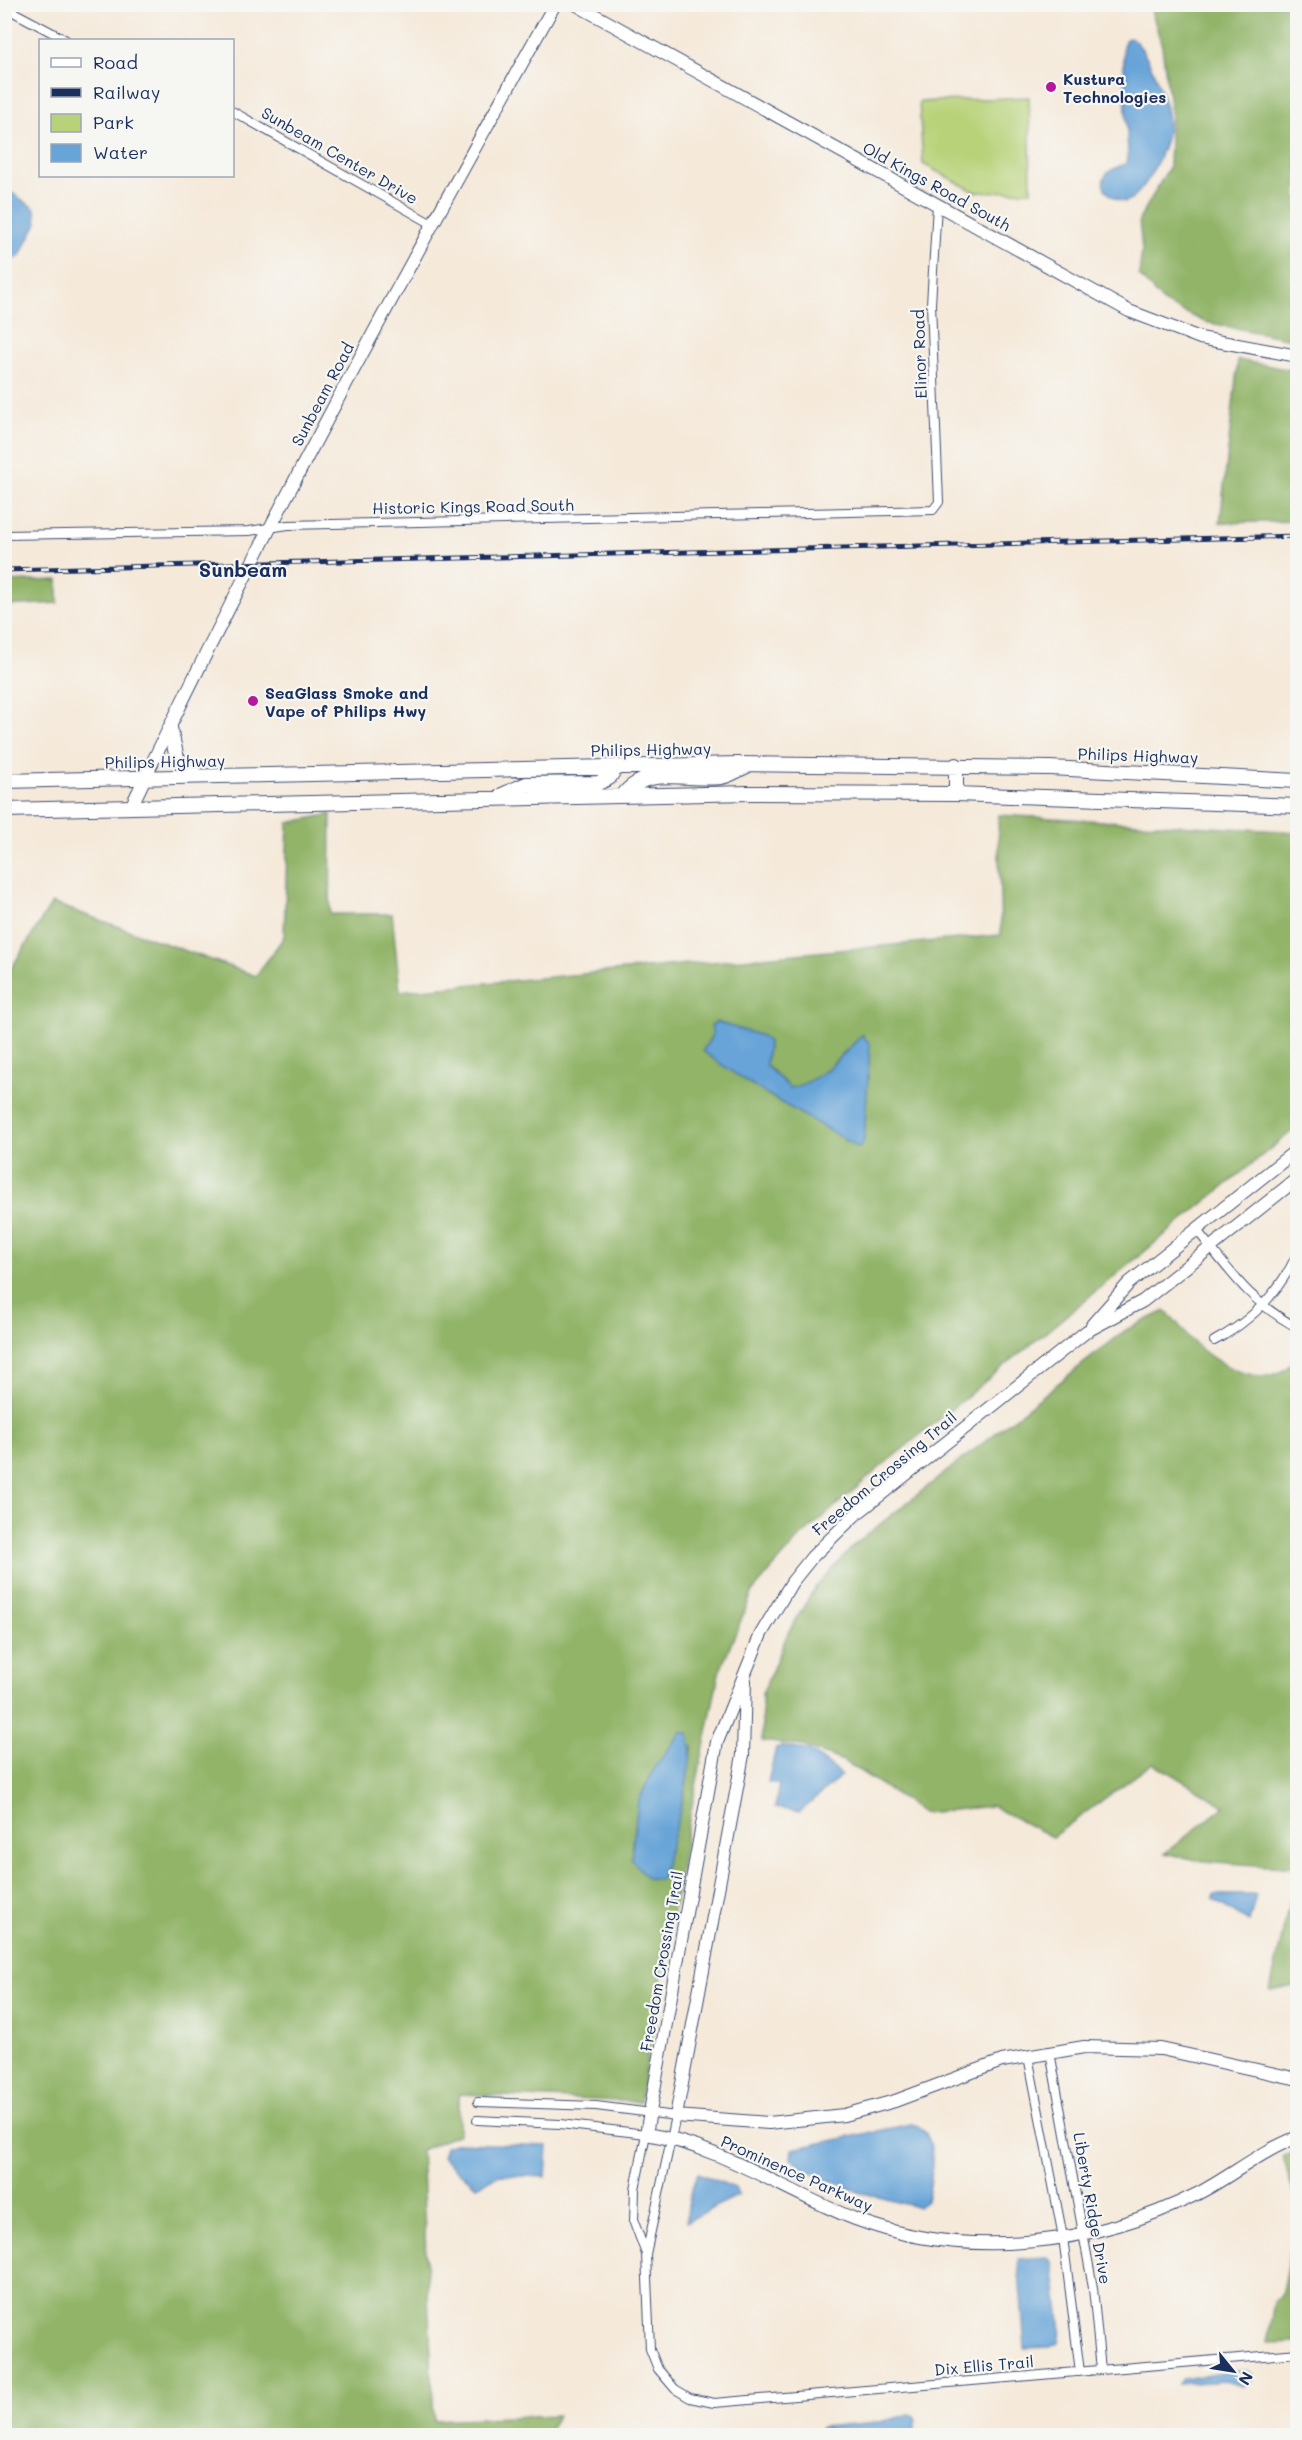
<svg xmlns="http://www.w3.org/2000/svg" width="1302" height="2440" viewBox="0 0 1302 2440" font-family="Mali,sans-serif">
<rect width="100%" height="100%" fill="#f6f6f2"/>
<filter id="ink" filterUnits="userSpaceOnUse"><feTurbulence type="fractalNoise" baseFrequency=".0167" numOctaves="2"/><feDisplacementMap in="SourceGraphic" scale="12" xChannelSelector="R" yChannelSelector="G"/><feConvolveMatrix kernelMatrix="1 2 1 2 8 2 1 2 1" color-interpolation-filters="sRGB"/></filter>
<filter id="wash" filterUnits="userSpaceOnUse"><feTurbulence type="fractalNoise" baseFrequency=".008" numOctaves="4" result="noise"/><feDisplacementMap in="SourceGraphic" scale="24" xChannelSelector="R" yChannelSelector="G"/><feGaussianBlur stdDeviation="1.35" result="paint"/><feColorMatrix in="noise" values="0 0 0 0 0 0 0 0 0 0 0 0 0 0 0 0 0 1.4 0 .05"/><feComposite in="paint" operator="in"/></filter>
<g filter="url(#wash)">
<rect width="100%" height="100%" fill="#f5e9d9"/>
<!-- green -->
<path fill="#b7d278" stroke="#69806b" stroke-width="1.5" d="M1029 97 1031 191 975 192 923 164 919 102Z"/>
<!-- forest -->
<path fill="#91b468" stroke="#567263" stroke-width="1.5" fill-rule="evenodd" d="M1150 5H1297V340L1205 322 1164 303 1139 275 1142 250 1139 220 1169 167 1171 113 1162 46Z
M1238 360 1297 371V521L1220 523Z
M58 580V603L5 606V582Z
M331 814 330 914H392L400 991 1001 935 998 815 1297 832V1127L878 1469 799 1538 753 1591 719 1673 688 1825 640 2102 459 2094V2134L421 2150 434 2420 558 2415 545 2435H5L4 980 52 903 256 976 284 937 288 823ZM713 1034 768 1043 766 1065 790 1088C821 1083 840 1054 863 1035L859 1148C807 1116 751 1088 703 1051ZM693 1746 661 1878H647Z
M1165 1311C1177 1320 1183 1332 1193 1342 1219 1366 1272 1397 1297 1356L1298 1986 1270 1991 1297 1868 1202 1861 1165 1853 1225 1806 1153 1763 1052 1837 992 1806 924 1813 846 1762 803 1746 762 1741V1694L789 1631 815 1588 855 1544 1126 1330Z
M1297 2151H1298L1297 2206 1283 2156Z
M1297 2216V2342L1267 2343 1274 2302 1281 2296Z"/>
<!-- water -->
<path fill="#67a4d8" stroke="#416a9b" stroke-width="1.5" d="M1131 38C1148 48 1169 107 1168 125 1168 145 1144 198 1124 202 1113 199 1095 186 1108 173 1112 168 1120 168 1126 163L1128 154 1123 46 1126 39Z
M5 188 35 209 37 223 19 257 5 262Z
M716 1022 762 1036 768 1042 766 1066 790 1088C820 1083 842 1055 862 1035L870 1044 864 1141 859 1148C807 1116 751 1088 703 1051L713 1034 711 1026Z
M682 1731 689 1734C698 1763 669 1846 661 1879L647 1878 631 1859 638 1802 655 1767Z
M781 1746 810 1751 842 1775 800 1812 775 1808 779 1784 768 1782 776 1748Z
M1214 1895H1256L1249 1922 1214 1900Z
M911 2124C940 2128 932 2180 927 2200L918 2207C880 2198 821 2184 791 2159L792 2149Z
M457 2143 548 2146 546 2177 500 2175 476 2186C464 2174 452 2169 442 2156L445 2147Z
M698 2173 735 2188 738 2195 686 2222 689 2199Z
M1046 2257 1053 2263 1061 2331 1059 2343 1050 2347 1025 2348 1018 2259Z
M1245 2370 1251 2374V2380L1243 2386 1225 2381 1178 2384 1182 2379Z
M909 2415H914L917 2419 913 2435H813L822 2427 879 2422Z"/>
</g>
<g filter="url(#ink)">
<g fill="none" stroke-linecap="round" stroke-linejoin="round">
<defs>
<path id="street" d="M4 7 66 40
M232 111 432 224
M4 535 249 531 288 525 933 510 939 502 931 304 937 205
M1196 1229C1230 1271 1249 1302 1298 1328
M1214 1341C1252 1321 1280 1292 1298 1252
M1050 2052 1093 2288 1101 2370
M1028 2056 1063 2237 1080 2372
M478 2102 596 2106 676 2116 646 2254 650 2349 658 2369 675 2389 690 2398 714 2403 1298 2353
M477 2120 560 2124 646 2134 635 2189 634 2222 646 2254"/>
<path id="secondary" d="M575 4 1129 311 1200 338 1298 356
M131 807C261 534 407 268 555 4
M1298 1178 1143 1301 1087 1331 855 1515 812 1557 792 1582 761 1634 717 1742 646 2134C722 2146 785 2192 855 2219 965 2261 1095 2246 1199 2193 1233 2175 1261 2151 1298 2137
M1092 1325 1129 1283 1298 1149
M745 1680 743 1755 676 2116 769 2123 844 2115 895 2101 1002 2061 1084 2047 1161 2049 1298 2079"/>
<path id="primary" d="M170 728 177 758 197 776
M4 781 739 764 1050 768 1298 781
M624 794C648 765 688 781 721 777 730 776 739 769 747 766
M956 794V765
M502 795 526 784 598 783 609 778 617 766
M4 810 749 793 956 794 1298 806"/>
</defs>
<!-- street casing -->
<use href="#street" stroke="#3c4b70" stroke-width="10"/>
<!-- secondary casing -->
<use href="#secondary" stroke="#3c4b70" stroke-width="14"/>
<!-- primary casing -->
<use href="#primary" stroke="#3c4b70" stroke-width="16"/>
<!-- street -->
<use href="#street" stroke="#fff" stroke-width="8"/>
<!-- secondary -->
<use href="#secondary" stroke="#fff" stroke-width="12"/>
<!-- primary -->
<use href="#primary" stroke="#fff" stroke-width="14"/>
<defs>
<path id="rail" d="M4 570 1298 536"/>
</defs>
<!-- rail casing -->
<use href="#rail" stroke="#1b2f5e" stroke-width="5"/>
<!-- rail -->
<use href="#rail" stroke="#f6f6f2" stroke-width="3" stroke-dasharray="9" stroke-linecap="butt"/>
</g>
</g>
<!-- markers -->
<g fill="#b5179e" stroke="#f6f6f2" stroke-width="2">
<circle cx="1051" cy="87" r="6"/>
<circle cx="253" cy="701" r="6"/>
</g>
<g text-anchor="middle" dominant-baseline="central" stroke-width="4.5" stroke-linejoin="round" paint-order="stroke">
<!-- poi labels -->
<g font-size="16" font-weight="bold" fill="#1b2f5e" stroke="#f6f6f2" text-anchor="start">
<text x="1063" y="78">Kustura<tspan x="1063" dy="18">Technologies</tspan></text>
<text x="265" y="692">SeaGlass Smoke and<tspan x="265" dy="18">Vape of Philips Hwy</tspan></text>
</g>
<!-- street labels -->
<g font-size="16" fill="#1b2f5e" stroke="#f6f6f2">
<text transform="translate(340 155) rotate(30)">Sunbeam Center Drive</text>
<text transform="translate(937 186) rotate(29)">Old Kings Road South</text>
<text transform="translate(919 354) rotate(-92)">Elinor Road</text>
<text transform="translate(322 394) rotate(-62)">Sunbeam Road</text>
<text transform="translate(473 506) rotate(-1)">Historic Kings Road South</text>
<text transform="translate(651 749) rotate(-1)">Philips Highway</text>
<text transform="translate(1138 755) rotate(2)">Philips Highway</text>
<text transform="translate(165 761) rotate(-1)">Philips Highway</text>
<text transform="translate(884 1473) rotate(-40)">Freedom Crossing Trail</text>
<text transform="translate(661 1961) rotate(-80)">Freedom Crossing Trail</text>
<text transform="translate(797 2173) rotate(24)">Prominence Parkway</text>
<text transform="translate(1093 2208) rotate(80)">Liberty Ridge Drive</text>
<text transform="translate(984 2365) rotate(-5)">Dix Ellis Trail</text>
</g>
<!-- quarter labels -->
<g font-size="20" font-weight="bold" fill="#1b2f5e" stroke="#f6f6f2">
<text x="243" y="569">Sunbeam</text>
</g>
</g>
<!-- margin -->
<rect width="1302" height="2440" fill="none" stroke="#f6f6f2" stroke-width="24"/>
<!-- legend -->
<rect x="39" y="39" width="195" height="138" fill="#f6f6f2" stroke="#9ea6b7" stroke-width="1.5"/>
<rect x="51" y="58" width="30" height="9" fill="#ffffff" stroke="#9ea6b7" stroke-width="1.5"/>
<text x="93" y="69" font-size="18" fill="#1b2f5e">Road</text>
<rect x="51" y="88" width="30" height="9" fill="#1b2f5e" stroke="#9ea6b7" stroke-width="1.5"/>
<text x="93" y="99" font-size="18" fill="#1b2f5e">Railway</text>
<rect x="51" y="114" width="30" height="18" fill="#b7d278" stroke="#9ea6b7" stroke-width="1.5"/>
<text x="93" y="129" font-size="18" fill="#1b2f5e">Park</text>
<rect x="51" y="144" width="30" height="18" fill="#67a4d8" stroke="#9ea6b7" stroke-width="1.5"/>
<text x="93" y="159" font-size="18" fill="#1b2f5e">Water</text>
<!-- north arrow -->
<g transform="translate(1233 2371) rotate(120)" stroke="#f6f6f2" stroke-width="4.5" paint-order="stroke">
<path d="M0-4.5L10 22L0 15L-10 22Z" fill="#1b2f5e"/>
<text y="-9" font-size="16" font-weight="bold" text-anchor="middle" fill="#1b2f5e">N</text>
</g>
</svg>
